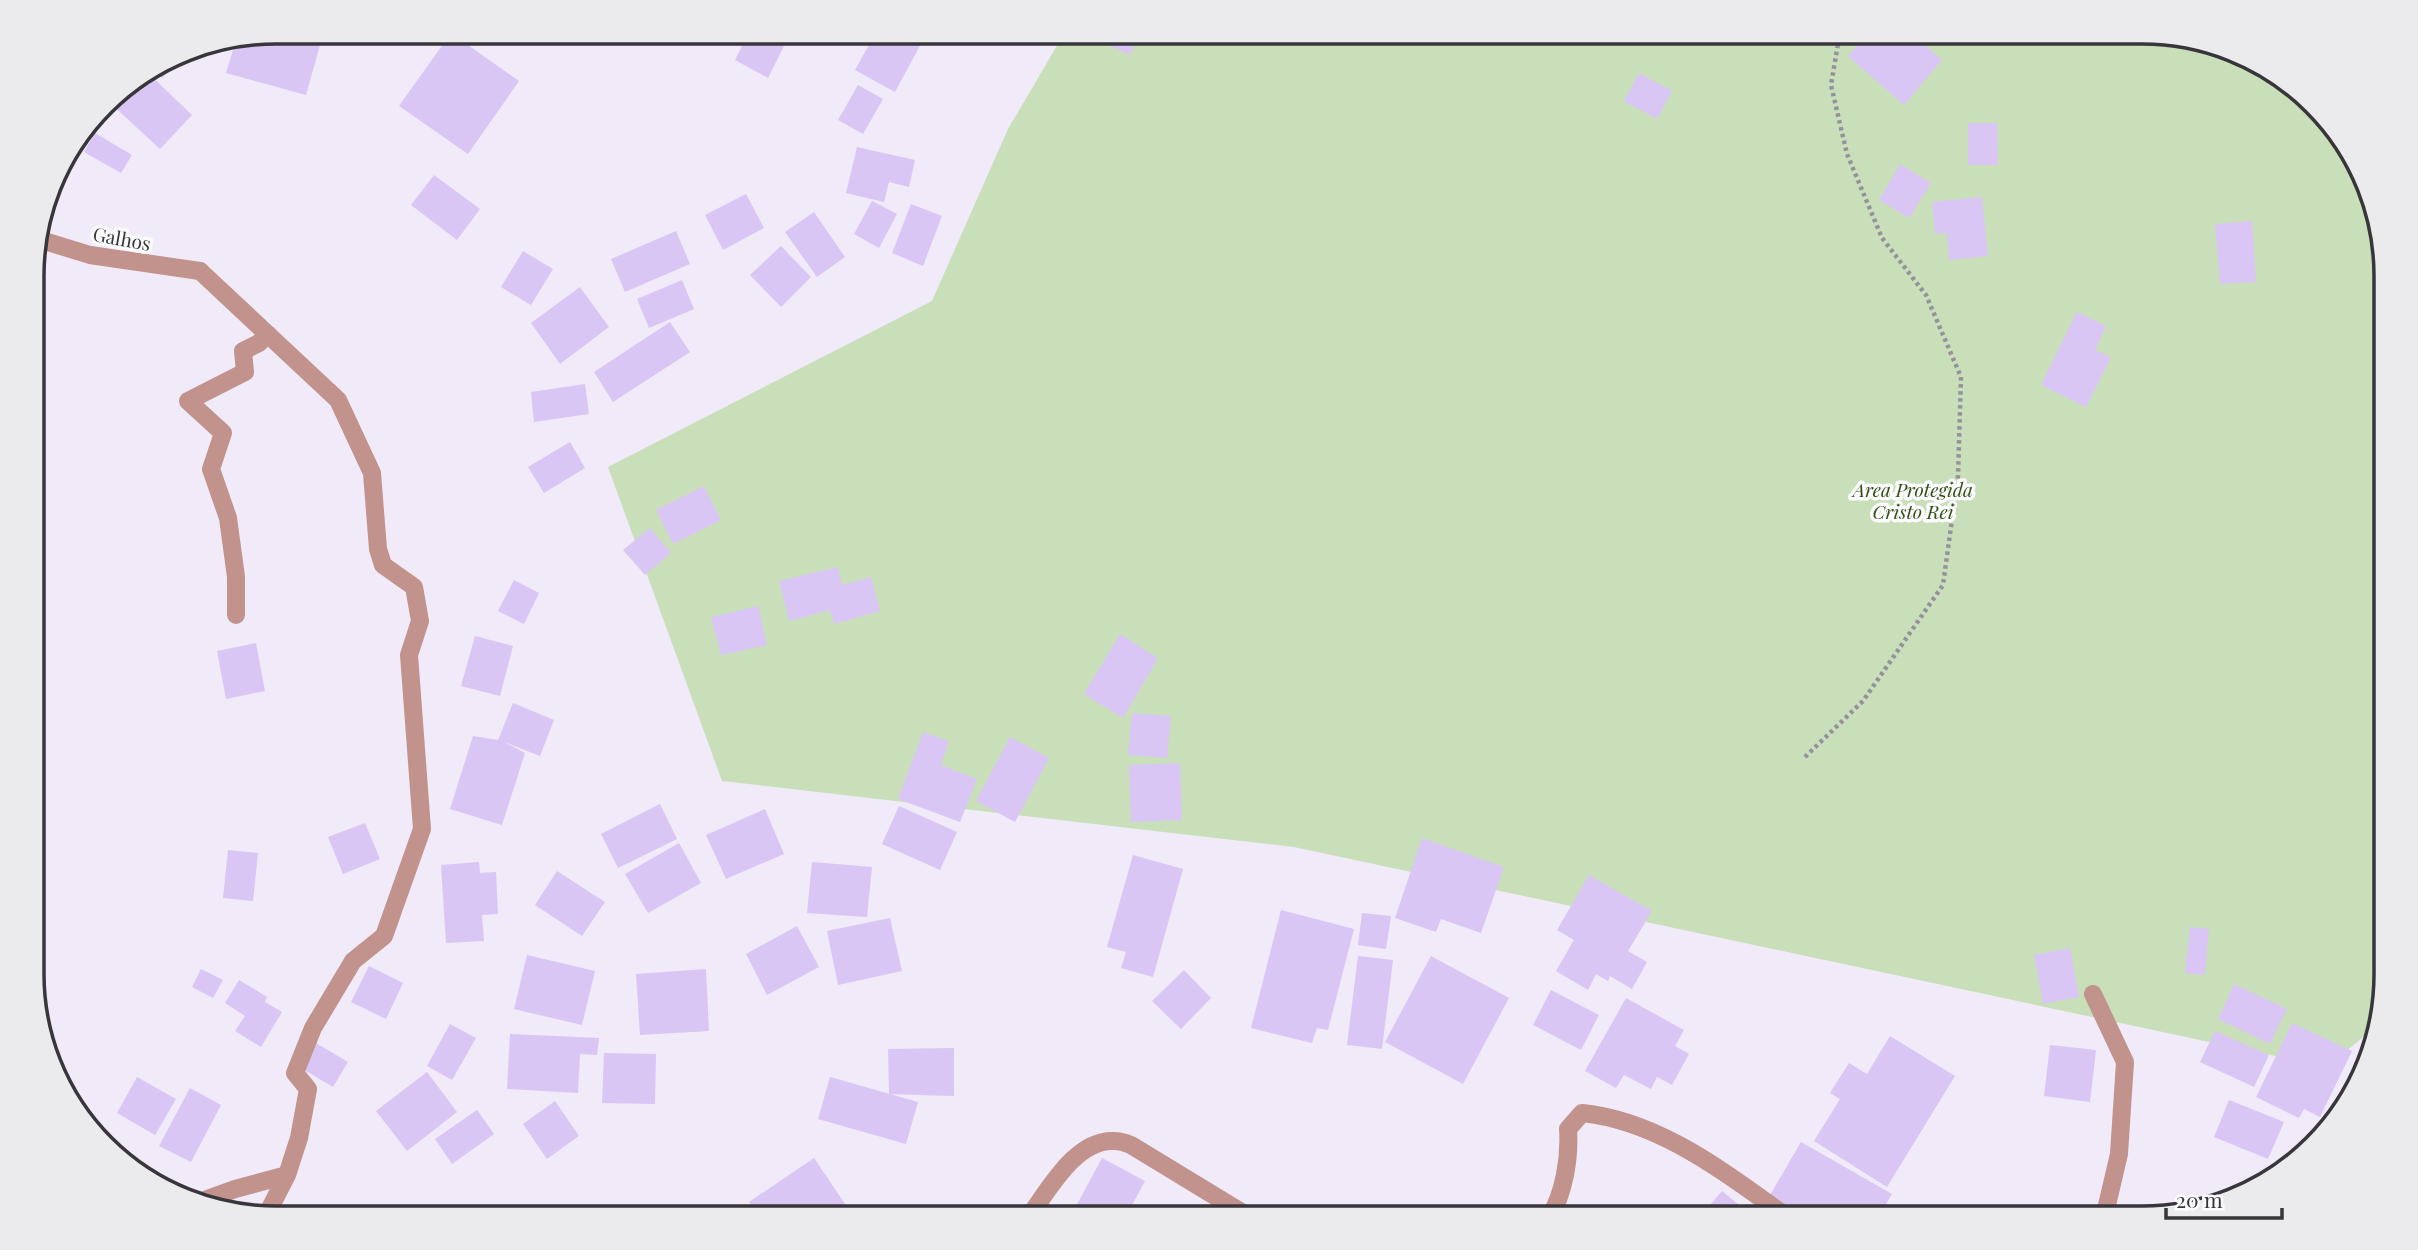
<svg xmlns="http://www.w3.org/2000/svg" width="2418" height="1250" viewBox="0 0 2418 1250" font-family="'Playfair Display',serif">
<rect width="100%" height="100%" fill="#f0eaf9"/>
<!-- green -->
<path fill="#c9dfba" d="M1065 32H2142L2250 57 2345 140 2384 245 2386 974 2374 1028 2327 1067 1294 847 722 781 608 467 932 301 1008 129Z"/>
<!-- building -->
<path fill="#d9c6f4" d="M749 32H791L768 78 735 60Z
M876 32H907L923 40 895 92 855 70Z
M1088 32H1141L1130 55 1086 35Z
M1870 32H1909L1942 60 1904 105 1848 56Z
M271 33 320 45 306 95 226 73 236 40Z
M451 33 519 81 468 154 399 106Z
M190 49 162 78 152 69 183 50Z
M147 72 192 115 160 149 108 101 115 93Z
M1639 73 1672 91 1657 119 1624 101Z
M858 85 883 99 863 134 838 120Z
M1968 123H1997L1998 165H1968Z
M95 133 132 155 121 173 84 152Z
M857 147 915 160 909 187 889 182 884 202 846 193Z
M1900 164 1931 183 1909 218 1879 200Z
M434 175 480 209 457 240 411 205Z
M746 194 764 228 723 250 705 215Z
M1982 197 1988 256 1949 260 1947 233 1935 234 1932 202Z
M872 201 897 214 879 248 854 234Z
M911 204 942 216 923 266 892 253Z
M814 212 845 257 817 277 785 232Z
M2252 221 2256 282 2220 284 2215 224Z
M676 231 690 264 625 292 611 259Z
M781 246 811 277 781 307 750 275Z
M523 251 553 269 531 305 501 287Z
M682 280 694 309 649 328 637 299Z
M580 287 609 327 560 364 531 323Z
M2077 312 2106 326 2095 350 2111 357 2086 407 2041 385Z
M670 322 690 352 613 402 594 372Z
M585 384 589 414 534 422 531 392Z
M570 442 585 468 544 493 528 467Z
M704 486 721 520 673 544 656 510Z
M650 528 671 553 645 575 623 550Z
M838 567 842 585 871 577 880 611 834 624 830 610 789 621 779 581Z
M514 580 539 593 524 624 498 611Z
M758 606 767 645 721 655 711 617Z
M1120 634 1158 658 1123 718 1084 694Z
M475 636 513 646 500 696 461 686Z
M256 643 265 691 226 699 217 651Z
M513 703 554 720 540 756 504 742 525 753 502 825 450 809 473 736 498 740Z
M1132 713 1171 716 1167 758 1128 755Z
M923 732 949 741 941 765 977 779 960 822 898 799Z
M1010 737 1049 758 1015 822 976 801Z
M1180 763 1182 820 1131 822 1129 765Z
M660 804 677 839 618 868 601 834Z
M899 806 957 832 940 870 882 844Z
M765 809 784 854 726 879 706 835Z
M365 823 380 859 343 874 328 837Z
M1422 838 1504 867 1481 933 1441 919 1436 932 1395 918Z
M679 843 701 883 648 913 625 874Z
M228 850 258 853 253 901 223 898Z
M1133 855 1183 869 1153 977 1121 968 1126 952 1107 947Z
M479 862 480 873 496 872 498 914 482 915 484 941 446 943 441 865Z
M812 862 872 867 867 917 807 913Z
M557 871 605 902 582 936 535 905Z
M1589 875 1652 911 1628 951 1647 962 1632 989 1610 976 1608 981 1596 974 1588 990 1556 971 1574 940 1557 930Z
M1281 910 1354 929 1328 1030 1317 1028 1312 1043 1251 1028Z
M1362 913 1391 916 1386 949 1358 945Z
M890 918 902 971 838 985 827 931Z
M797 926 819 967 767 995 746 954Z
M2190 927 2209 929 2205 975 2185 973Z
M2070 948 2079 997 2043 1004 2034 955Z
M527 955 595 971 582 1025 514 1009Z
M1358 956 1393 960 1382 1049 1347 1045Z
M1431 956 1509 998 1463 1084 1385 1042Z
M369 966 403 983 386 1019 351 1002Z
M201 969 223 980 213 998 192 987Z
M706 969 709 1031 640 1035 636 974Z
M1184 970 1211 998 1181 1029 1152 1001Z
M239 980 267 997 265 1002 282 1012 261 1047 235 1031 245 1016 225 1003Z
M2234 984 2287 1009 2270 1044 2218 1019Z
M1551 990 1599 1015 1581 1050 1533 1025Z
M1626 998 1684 1030 1675 1046 1689 1054 1672 1085 1657 1077 1651 1089 1624 1075 1616 1088 1585 1071Z
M2292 1023 2352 1051 2320 1117 2304 1109 2299 1118 2256 1097Z
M450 1024 476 1038 452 1080 427 1066Z
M2215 1031 2269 1055 2254 1087 2200 1062Z
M510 1034 599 1038 597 1055 580 1054 578 1093 507 1089Z
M1890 1036 1955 1076 1887 1187 1814 1141 1840 1099 1830 1093 1849 1063 1867 1074Z
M316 1043 348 1062 333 1087 301 1068Z
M2050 1045 2096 1050 2090 1102 2044 1096Z
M954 1048V1096L889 1094 888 1049Z
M604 1053 656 1054 655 1104 602 1103Z
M427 1072 457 1112 407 1151 376 1111Z
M137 1077 176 1099 155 1135 117 1113Z
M830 1077 918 1102 906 1144 818 1119Z
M190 1088 221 1105 191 1162 159 1146Z
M2229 1100 2284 1122 2268 1159 2214 1137Z
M555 1101 579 1136 547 1159 523 1124Z
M477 1110 494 1134 452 1164 435 1139Z
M1801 1142 1892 1194 1878 1218H1795L1766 1202Z
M814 1158 845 1204 824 1218H760L749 1202Z
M1102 1158 1145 1181 1125 1218H1089L1074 1210Z
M1722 1191 1755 1218H1699Z"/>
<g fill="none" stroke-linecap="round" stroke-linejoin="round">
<!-- path -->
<path stroke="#96929d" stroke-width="4.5" stroke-dasharray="3.5 3.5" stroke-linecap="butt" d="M1805 757 1863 701 1943 585 1958 476 1961 377 1926 295 1882 238 1847 154 1831 85 1840 32"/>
<!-- service -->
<path stroke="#c1938c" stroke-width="18" d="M38 239 90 255 200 271"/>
<!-- minor -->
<path stroke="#c1938c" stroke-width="18" d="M200 271 338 400 372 473 378 549 383 565 414 587 420 621 409 655 422 829 384 936 353 961 313 1028 295 1073 308 1089 299 1138 287 1175 266 1216
M236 615V577L228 518 211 469 223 433 188 401 245 372 243 351 259 343 268 334
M2093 994 2125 1062 2119 1154 2104 1218
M202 1201 235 1189 287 1175
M1028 1218C1048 1191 1076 1138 1115 1141 1120 1141 1126 1143 1131 1145L1251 1218
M1549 1218C1564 1194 1570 1158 1568 1129L1582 1113C1661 1121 1726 1174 1789 1218"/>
</g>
<g text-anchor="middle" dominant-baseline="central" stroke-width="7" stroke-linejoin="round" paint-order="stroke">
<!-- street labels -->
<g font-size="19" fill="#38363b" stroke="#fbfafd">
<text transform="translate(122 238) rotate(10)">Galhos</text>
</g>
<!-- park labels -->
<g font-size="19" font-style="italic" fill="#305012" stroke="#fbfafd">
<text x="1913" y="489">Area Protegida<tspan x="1913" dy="22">Cristo Rei</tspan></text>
</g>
</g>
<!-- crop -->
<path d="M0 0H2418V1250H0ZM276 44H2142A232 232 0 0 1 2374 276V974A232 232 0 0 1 2142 1206H276A232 232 0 0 1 44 974V276A232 232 0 0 1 276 44Z" fill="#ebeaed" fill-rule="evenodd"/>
<path fill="none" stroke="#38363b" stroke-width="3.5" d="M276 44H2142A232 232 0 0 1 2374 276V974A232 232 0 0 1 2142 1206H276A232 232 0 0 1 44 974V276A232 232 0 0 1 276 44Z"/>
<!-- scale -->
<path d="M2166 1208v10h116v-10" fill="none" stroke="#38363b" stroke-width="3.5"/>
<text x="2176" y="1208" font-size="21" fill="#38363b" stroke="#fbfafd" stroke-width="5" paint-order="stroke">20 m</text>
</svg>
